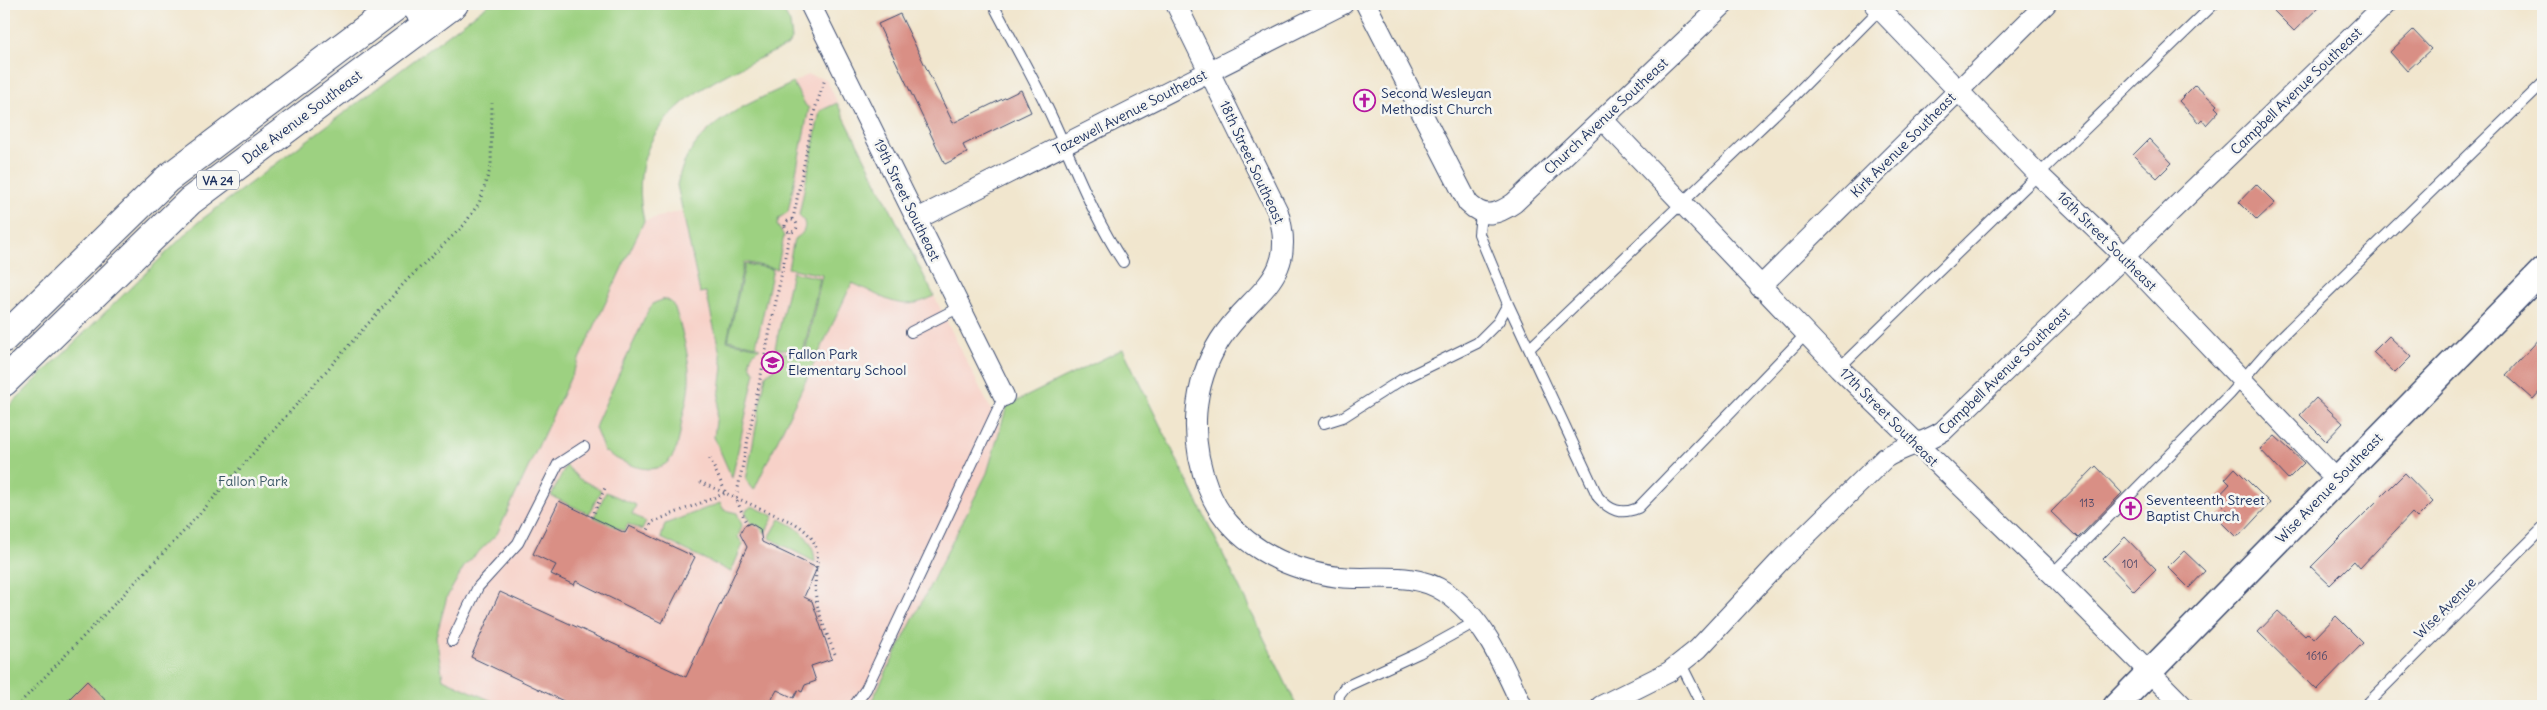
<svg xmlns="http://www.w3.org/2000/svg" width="2547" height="710" viewBox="0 0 2547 710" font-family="Delius,sans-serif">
<rect width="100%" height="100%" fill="#f6f6f2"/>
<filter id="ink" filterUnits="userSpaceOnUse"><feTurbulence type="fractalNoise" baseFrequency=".02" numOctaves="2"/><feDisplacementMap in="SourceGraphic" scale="10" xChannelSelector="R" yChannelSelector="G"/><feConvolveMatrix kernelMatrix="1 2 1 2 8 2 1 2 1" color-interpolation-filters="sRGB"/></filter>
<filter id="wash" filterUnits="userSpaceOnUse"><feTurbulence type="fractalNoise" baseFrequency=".0096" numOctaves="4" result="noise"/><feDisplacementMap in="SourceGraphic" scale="20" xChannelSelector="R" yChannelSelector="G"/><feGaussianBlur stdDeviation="1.12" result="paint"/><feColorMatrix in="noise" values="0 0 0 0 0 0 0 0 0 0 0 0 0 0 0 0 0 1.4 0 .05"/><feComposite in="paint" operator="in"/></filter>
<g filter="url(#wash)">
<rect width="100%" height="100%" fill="#f1e6ce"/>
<!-- built -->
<path fill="#f7d1c8" d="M808 75 826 79 1000 428 987 473 872 702 869 706H503L443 680 436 637 447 597 465 565 497 534 644 221 684 210 677 185 680 171 696 143 705 132 731 114Z"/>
<!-- green -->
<path fill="#9dd181" stroke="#5c8070" d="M489 4H780L790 23 792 39 787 46C709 81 621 117 644 221L497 534 465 565 447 597 436 637 443 679 503 706H4V411L197 223Z
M793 83 806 106 809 108 788 212 779 218 777 225 784 236 777 269 744 262 727 341 760 348C750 354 746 363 755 372L732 478 714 437 723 367 706 292 700 293 677 185C689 125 745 106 793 83Z
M837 103 934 296C900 315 882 295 852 283L754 490 746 480 766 374 774 370 777 365 771 350 804 357 822 275 788 268 794 239C805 234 809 224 799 215L820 111Z
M745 264 773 269 756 346 728 340Z
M792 272 820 278 803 354 775 348Z
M665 299 671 302 675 308C681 328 688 350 689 371 690 388 686 404 682 420 680 432 679 446 672 457 656 481 622 463 604 451L595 428 599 417 649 309 654 303Z
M1123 349 1297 706H869L987 473 1007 406Z
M566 465 578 478 601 490 589 514 551 496Z
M606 492 636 505 632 514 646 522 642 530 628 524 624 531 594 517Z
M720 503 724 510 737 513 742 525 738 537 743 544 731 572 661 538 665 524Z
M752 506 774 516 765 533 759 526 751 523 745 511Z
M780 519C799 528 814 539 815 562L769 538Z"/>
<g id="blocks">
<!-- building -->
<path fill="#d98f85" d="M2267 4H2322L2294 31Z
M900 14 953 123 1021 90 1031 112 963 145 967 153 945 164 878 24Z
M2413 30 2431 49 2407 71 2390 52Z
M2195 85 2217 105 2215 107 2219 111 2206 125 2202 120 2199 123 2179 101Z
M2149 139 2172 163 2157 178 2133 155Z
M2256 184 2275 203 2257 220 2239 202Z
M2543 335V388L2533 399 2506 375Z
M2389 336 2411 357 2395 373 2373 352Z
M2316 398 2343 423 2326 441 2300 415Z
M2275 436 2304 463 2288 479 2260 449Z
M2096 466 2122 493 2078 538 2051 512Z
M2235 468 2270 503 2241 534 2236 537 2217 518 2226 509 2216 499 2230 484 2225 479Z
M2405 473 2433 502 2417 518 2412 513 2360 568 2354 561 2330 585 2311 567Z
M559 501 625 533 629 526 695 557 662 623 576 581 574 585 551 574 556 565 533 554Z
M750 523 760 529 762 542 817 568 804 597 812 601 832 659 811 666 816 681 805 685 802 692 798 690 794 698 777 690 768 706H574L471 657 500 592 686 677 747 547 740 534 744 526Z
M2125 537 2156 569 2134 591 2103 559Z
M2184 551 2205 571 2189 588 2168 567Z
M2278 611 2305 636 2308 633 2314 639 2336 616 2363 643 2317 690 2258 632Z
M87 681 111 706H62Z"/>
</g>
</g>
<g filter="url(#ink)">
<use href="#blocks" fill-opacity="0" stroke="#3b4a6f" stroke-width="1"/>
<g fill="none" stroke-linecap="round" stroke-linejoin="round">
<defs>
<path id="service" d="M993 4C1013 43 1036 82 1054 122 1077 172 1093 216 1123 262
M1508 304 1598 497C1610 511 1621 515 1638 508L1806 334
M911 332 960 307
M1529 349 1793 97 1883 6
M1839 368 2214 4
M1324 423 1343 417 1401 380 1477 343 1498 322 1508 304 1479 234 1481 213
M2052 574 2230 394 2270 348 2543 83
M452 641 478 587 518 543 558 464 584 447
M1681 664 1702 706
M854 706 866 689 1004 396
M1338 706 1339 695 1345 687 1419 653 1477 621
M2365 706 2543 528"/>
<path id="minor" d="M409 4 425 25
M810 4 1004 396
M1176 4 1278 212C1299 281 1251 291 1220 340 1192 385 1189 440 1208 488 1228 542 1285 570 1339 577 1375 581 1413 570 1445 592 1484 618 1503 665 1522 706
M1366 4 1468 203C1484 219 1497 215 1514 203L1724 4
M1875 4 2039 175 2124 256 2337 480
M1603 120 1839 368 2052 574 2183 706
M917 219 1343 4
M1760 287 2046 4
M1601 706 1669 672 1698 649 1782 559 1885 458C1904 446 1925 443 1943 431L2386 4"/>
<path id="tertiary" d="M2116 706 2543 270"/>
<path id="primary" d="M4 338 167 179 399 4
M4 382 190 201 454 4"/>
</defs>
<!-- service casing -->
<use href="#service" stroke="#3b4a6f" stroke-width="12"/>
<!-- minor casing -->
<use href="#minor" stroke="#3b4a6f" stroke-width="22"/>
<!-- tertiary casing -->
<use href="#tertiary" stroke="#3b4a6f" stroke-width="28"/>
<!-- primary casing -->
<use href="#primary" stroke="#3b4a6f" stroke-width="30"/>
<!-- path -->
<path stroke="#3b4a6f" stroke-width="3" stroke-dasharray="1 4" stroke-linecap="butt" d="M793 219 815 109 825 79
M785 226a6 6 0 1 1 12 0a6 6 0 1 1-12 0Z
M700 482 796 524C831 547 811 567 816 598 819 617 828 637 835 654
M592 517 605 488
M747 525 736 498 790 232
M646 534 652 522 726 493 709 457
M17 706 187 528 406 281 464 225 479 203 491 167 492 103"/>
<!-- service -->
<use href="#service" stroke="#fff" stroke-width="10"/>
<!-- minor -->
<use href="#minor" stroke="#fff" stroke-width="20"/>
<!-- tertiary -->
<use href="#tertiary" stroke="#fff" stroke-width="25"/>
<!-- primary -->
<use href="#primary" stroke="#fff" stroke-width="28"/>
</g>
</g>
<!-- icons -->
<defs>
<symbol id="church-ring" viewBox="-11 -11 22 22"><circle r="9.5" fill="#f6f6f2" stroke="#b5179e" stroke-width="1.5"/><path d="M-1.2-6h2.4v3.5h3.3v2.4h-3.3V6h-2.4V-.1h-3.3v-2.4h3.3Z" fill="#b5179e"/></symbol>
<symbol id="school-ring" viewBox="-11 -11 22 22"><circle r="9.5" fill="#f6f6f2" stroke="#b5179e" stroke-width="1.5"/><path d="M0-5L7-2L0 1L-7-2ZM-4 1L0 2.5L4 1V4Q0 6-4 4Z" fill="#b5179e"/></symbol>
</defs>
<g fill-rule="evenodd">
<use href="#church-ring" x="1352" y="88" width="25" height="25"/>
<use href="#school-ring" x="760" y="350" width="25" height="25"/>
<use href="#church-ring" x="2118" y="496" width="25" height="25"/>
</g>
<g text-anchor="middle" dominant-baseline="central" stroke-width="5" stroke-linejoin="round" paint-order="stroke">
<!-- number labels -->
<g font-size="11" fill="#4a4768">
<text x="2087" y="503">113</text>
<text x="2130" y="564">101</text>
<text x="2317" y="656">1616</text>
</g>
<!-- shield labels -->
<rect fill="#f6f6f2" stroke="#5d6b8a" stroke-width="1" x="197" y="170.5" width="42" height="19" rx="4"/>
<g font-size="12" font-weight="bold" fill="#1b2f5e">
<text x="218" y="180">VA 24</text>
</g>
<!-- street labels -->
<g font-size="14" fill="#1b2f5e" stroke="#f6f6f2">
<text transform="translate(2296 91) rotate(-44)">Campbell Avenue Southeast</text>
<text transform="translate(1130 112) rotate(-27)">Tazewell Avenue Southeast</text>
<text transform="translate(1606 116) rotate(-43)">Church Avenue Southeast</text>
<text transform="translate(302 117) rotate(-37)">Dale Avenue Southeast</text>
<text transform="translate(1903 145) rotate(-45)">Kirk Avenue Southeast</text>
<text transform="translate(1252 162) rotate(65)">18th Street Southeast</text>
<text transform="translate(907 200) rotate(64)">19th Street Southeast</text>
<text transform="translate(2107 241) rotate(45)">16th Street Southeast</text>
<text transform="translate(2004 371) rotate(-44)">Campbell Avenue Southeast</text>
<text transform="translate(1889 417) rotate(45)">17th Street Southeast</text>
<text transform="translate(2329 488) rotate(-46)">Wise Avenue Southeast</text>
<text transform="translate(2445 608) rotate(-45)">Wise Avenue</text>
</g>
<!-- poi labels -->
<g font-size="14" fill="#1b2f5e" stroke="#f6f6f2" text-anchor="start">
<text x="1381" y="93">Second Wesleyan<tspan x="1381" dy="16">Methodist Church</tspan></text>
<text x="788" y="354">Fallon Park<tspan x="788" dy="16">Elementary School</tspan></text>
<text x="2146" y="500">Seventeenth Street<tspan x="2146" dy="16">Baptist Church</tspan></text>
</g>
<!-- park labels -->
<g font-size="14" fill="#3c5867" stroke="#f6f6f2">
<text x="253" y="481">Fallon Park</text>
</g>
</g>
<!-- margin -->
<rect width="2547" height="710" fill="none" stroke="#f6f6f2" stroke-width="20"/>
</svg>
